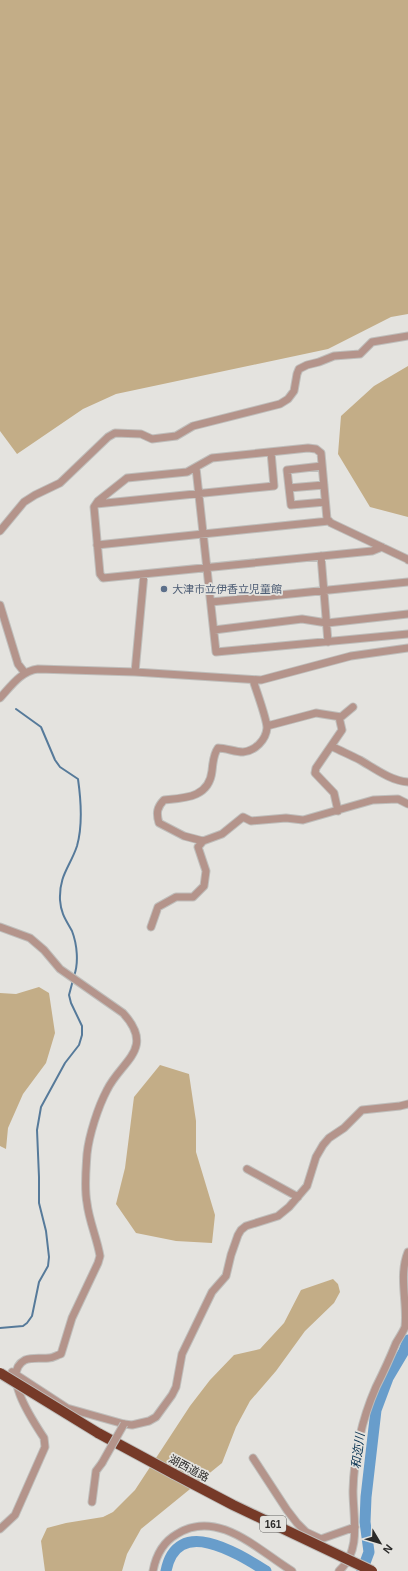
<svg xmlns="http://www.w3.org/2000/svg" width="408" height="1571" viewBox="0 0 408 1571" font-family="Helvetica,'Noto Sans JP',sans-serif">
<rect width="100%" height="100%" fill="#e4e3df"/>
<!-- green -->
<path fill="#c3ad87" d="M0 0H408V314L391 317 328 349 116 394 83 409 17 454 0 431Z
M408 366V517L370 507 338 454 341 416 374 386Z
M39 987 49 993 55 1033 46 1063 23 1094 8 1128 6 1149 0 1146V993L16 994Z
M160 1065 189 1074 196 1121V1152L215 1215 212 1243 176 1241 136 1233 116 1204 125 1168 134 1097Z
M333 1279 338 1284 340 1292 334 1303 305 1331 276 1371 250 1401 236 1427 222 1463 141 1529 127 1554 122 1571H45L41 1541 47 1528 66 1523 103 1517 113 1512 135 1490 190 1406 210 1380 234 1355 260 1349 284 1323 301 1290Z"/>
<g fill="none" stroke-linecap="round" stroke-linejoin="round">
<!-- stream -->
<path stroke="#567a9a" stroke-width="2" d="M16 709 41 727 55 760 60 767 78 779C81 800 83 825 77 846 70 867 59 875 60 900 61 914 66 920 72 931 77 944 79 963 74 976
M0 1328 23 1326 27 1323 32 1316 39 1282 48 1266 49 1257 46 1231 39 1203V1177L37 1130 41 1107 65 1063 79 1045 82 1035V1026L71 1003 69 995 73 980"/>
<!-- river -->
<path stroke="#689dcb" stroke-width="11" d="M166 1571C177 1515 237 1553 266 1571
M362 1571 369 1552 365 1522 366 1497 376 1410 388 1378 404 1351 408 1340"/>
<defs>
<path id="minor" d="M322 466 287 470 291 505 325 502
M196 468 216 652 408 634
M289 488 324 485
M96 504 274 486 271 452
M0 531 24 502 35 495 60 483 108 437 115 433 141 434 152 439 176 436 193 426 280 404 288 399 294 391 297 374 299 369 307 365 319 362 334 356 360 354 372 342 408 336
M97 545 329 521
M382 547 372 551 103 578 100 574 94 507 98 501 127 478 187 472 212 458 308 448 316 449 321 453 327 519 331 523 407 559 408 560
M321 556 328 642
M211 602 408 582
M0 605 18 664 25 673
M214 630 302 619 327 623 408 614
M135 672 144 574
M0 698C11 686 21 671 38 669L135 672 261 680 351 656 408 648
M267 726 316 713 341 717 353 707
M331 746C341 751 350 755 360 760 374 768 391 781 408 782
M338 811 334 793 315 773 316 768 342 730 339 717
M203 841 184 836 159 823C156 813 157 807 164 800 184 798 209 798 212 771 213 763 213 755 218 748 226 748 235 752 243 752 255 751 266 740 267 728 267 719 256 690 253 680
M0 927 30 938 44 950 60 969 123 1013C156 1049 121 1061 107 1090 98 1107 89 1135 87 1154 86 1170 84 1187 87 1203 89 1221 97 1238 100 1256L98 1263 72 1318 61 1354C57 1355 53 1358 49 1358 41 1359 33 1357 25 1360 0 1373 33 1421 44 1438L45 1447 15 1515 0 1529
M151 927 158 907 176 897H193L204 886 206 871 198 847 203 841 222 834 243 817 251 821 286 818 303 820 373 800 398 799 408 804
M247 1169 298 1197
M12 1372 67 1408 124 1424 132 1425 149 1421 156 1417 172 1395 176 1387 182 1354 212 1292 226 1276 231 1255 238 1235 241 1230 246 1226 278 1216 289 1207 307 1186 316 1157 323 1145 329 1138 344 1128 362 1110 400 1106 408 1104
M253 1458 287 1510 297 1523 306 1532 321 1539 355 1527
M92 1502 96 1471 102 1463
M153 1571C156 1555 163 1542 177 1534 218 1508 259 1551 292 1571
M339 1571C362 1551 353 1517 353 1491 354 1456 362 1419 376 1387 383 1373 390 1358 396 1343 399 1338 403 1332 405 1327 408 1303 398 1277 408 1252"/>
<path id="highway" d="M98 1433 174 1474"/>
</defs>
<!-- minor casing -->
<use href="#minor" stroke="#bfbebb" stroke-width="9"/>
<!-- highway casing -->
<use href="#highway" stroke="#bfbebb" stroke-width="12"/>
<!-- minor -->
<use href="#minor" stroke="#b4948b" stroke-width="7"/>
<!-- highway -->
<use href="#highway" stroke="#763a28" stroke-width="10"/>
<defs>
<path id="minor-bridge" d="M102 1463 124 1424"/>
<path id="highway-bridge" d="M0 1373 98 1433
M174 1474 233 1505 372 1571"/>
</defs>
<!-- minor-bridge casing -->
<use href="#minor-bridge" stroke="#bfbebb" stroke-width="9" stroke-linecap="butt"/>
<!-- highway-bridge casing -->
<use href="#highway-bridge" stroke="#bfbebb" stroke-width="12" stroke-linecap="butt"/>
<!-- minor-bridge -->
<use href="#minor-bridge" stroke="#b4948b" stroke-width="7"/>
<!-- highway-bridge -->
<use href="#highway-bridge" stroke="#763a28" stroke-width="10"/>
</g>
<!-- markers -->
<circle fill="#5c6f8a" stroke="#e4e3df" stroke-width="1.5" cx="164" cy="589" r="4"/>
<g text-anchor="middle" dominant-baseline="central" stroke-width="3.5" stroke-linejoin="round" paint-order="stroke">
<!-- shield labels -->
<rect fill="#e4e3df" stroke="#626260" stroke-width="1" x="260" y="1516" width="26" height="16" rx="3"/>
<g font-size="10" font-weight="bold" fill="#2b2a29">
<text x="273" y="1524">161</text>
</g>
<!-- service labels -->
<g font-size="11" fill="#4e5e75" stroke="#e4e3df" text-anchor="start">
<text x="172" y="589">大津市立伊香立児童館</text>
</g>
<!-- street labels -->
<g font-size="11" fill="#2b2a29" stroke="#e4e3df">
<text transform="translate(189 1468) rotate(28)">湖西道路</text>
</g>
<!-- water labels -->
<g font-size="12" font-style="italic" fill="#063150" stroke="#e4e3df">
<text transform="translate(358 1451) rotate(-83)">和迩川</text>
</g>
</g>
<!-- north arrow -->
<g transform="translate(380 1543) rotate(128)" stroke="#e4e3df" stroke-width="3" paint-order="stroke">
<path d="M0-3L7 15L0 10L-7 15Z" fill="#2b2a29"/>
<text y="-6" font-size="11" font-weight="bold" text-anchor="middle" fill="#2b2a29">N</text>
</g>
</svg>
